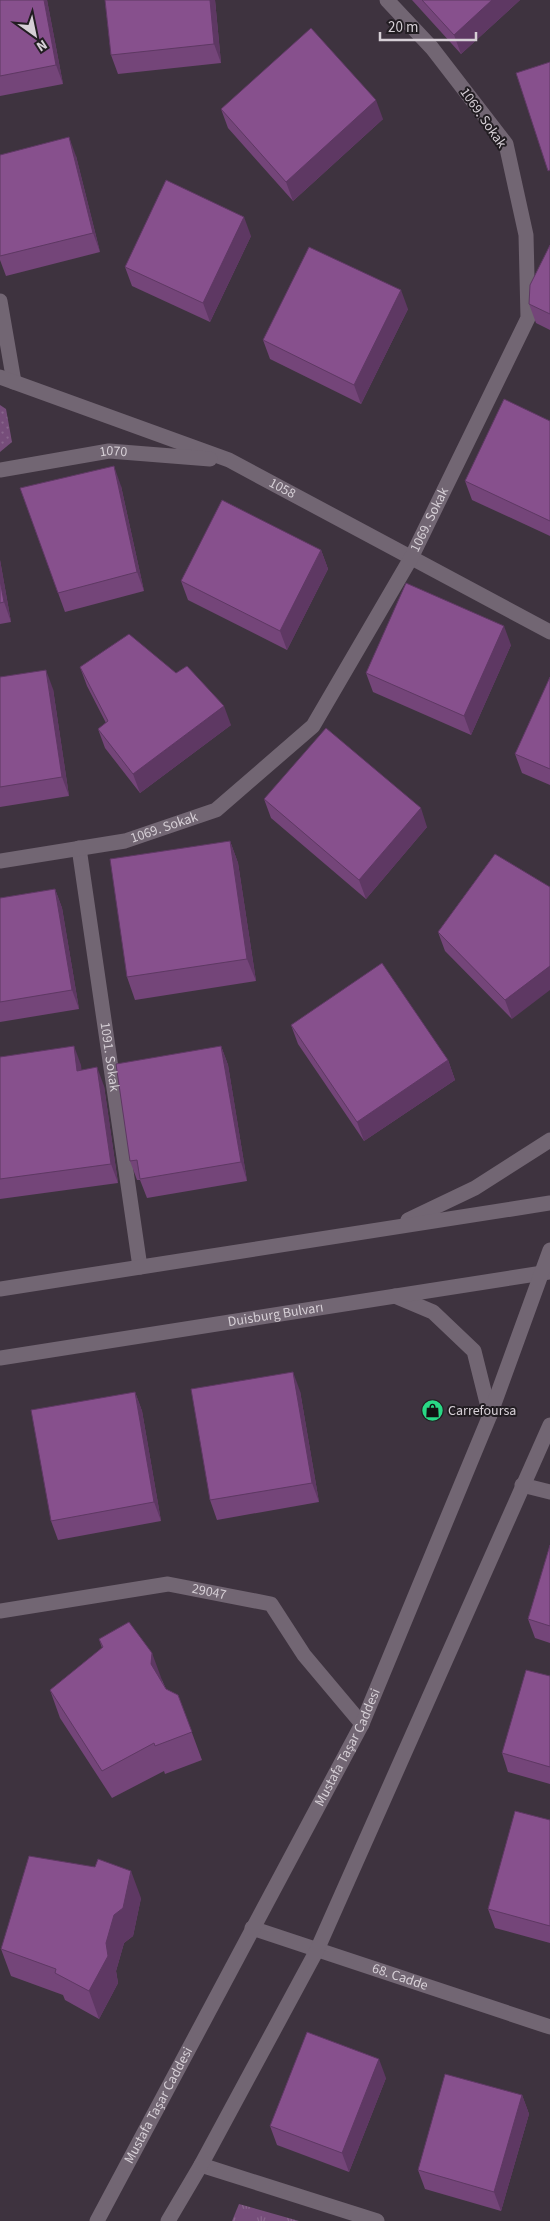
<svg xmlns="http://www.w3.org/2000/svg" width="550" height="2221" viewBox="0 0 550 2221" font-family="'Source Sans 3',sans-serif">
<defs>
<pattern id="grass-dots" width="8" height="8" patternUnits="userSpaceOnUse" patternTransform="scale(1.25)"><rect width="8" height="8" fill="#764d7a"/><path d="M2 2h.1M6 6h.1" fill="none" stroke="#89668c" stroke-width="1.8" stroke-linecap="round"/></pattern>
<pattern id="park-tufts" width="24" height="20" patternUnits="userSpaceOnUse" patternTransform="scale(1.25)"><rect width="24" height="20" fill="#764d7a"/><path d="M3 7l-1-3M5 7V3M7 7l1-3M15 17l-1-3M17 17v-4M19 17l1-3" fill="none" stroke="#89668c"/></pattern>
</defs>
<rect width="100%" height="100%" fill="#3e333f"/>
<!-- grass -->
<path fill="url(#grass-dots)" d="M0 405 6 409 12 442 0 452Z"/>
<!-- park -->
<path fill="url(#park-tufts)" d="M239 2204 299 2221H232Z"/>
<g fill="none" stroke-linecap="round" stroke-linejoin="round">
<!-- street -->
<g stroke="#726673" stroke-width="15">
<path d="M0 301 14 382"/>
<path id="s1" d="M0 377 229 460 550 632"/>
<path id="s2" d="M0 470 109 451 210 459"/>
<path id="s3" d="M79 848 140 1267"/>
<path id="s4" d="M0 861 125 841 216 810 313 726 411 558 528 318 526 235 506 144 432 48 387 0"/>
<path d="M522 1485 550 1492"/>
<path id="s5" d="M0 1611 168 1584 271 1604 304 1655 362 1724"/>
<path d="M201 2165 377 2221"/>
</g>
<!-- secondary -->
<g stroke="#726673" stroke-width="15">
<path d="M408 1220 475 1188 550 1140"/>
<path d="M0 1289 550 1203"/>
<path d="M395 1296 433 1312 474 1351 490 1415"/>
<path id="s6" d="M0 1358 549 1272"/>
<path id="s7" d="M252 1928 550 2027"/>
<path id="s8" d="M97 2221 362 1724 490 1415 550 1250"/>
<path d="M168 2221 201 2165 317 1950 550 1425"/>
</g>
</g>
<!-- wall -->
<path fill="#744579" d="M0 0H47L63 84 0 96Z
M105 0H215L221 63 118 74 111 55Z
M412 0H520L461 54Z
M221 109 383 119 293 201 228 128Z
M0 155 76 156 100 252 6 276 0 260Z
M251 236 210 322 132 286 125 267Z
M550 245V330L536 323 529 304Z
M408 309 361 404 270 359 263 340Z
M550 421V536L472 500 465 481Z
M121 486 144 591 65 612 20 488Z
M321 550 328 569 287 650 188 600 181 581Z
M0 560 11 622 0 624Z
M511 645 471 735 373 692 366 673Z
M80 667 231 725 140 793 105 748 98 729 106 723 87 686Z
M0 677 53 689 69 796 0 807Z
M550 677V785L522 773 515 754Z
M264 799 427 827 366 899 271 818Z
M230 841 238 863 256 981 135 1000 127 977Z
M495 854 512 1019 445 951 438 932Z
M55 889 62 908 79 1009 0 1022V898Z
M291 1025 448 1060 455 1080 364 1141 298 1044Z
M221 1046 228 1065 247 1181 147 1198 140 1180H137L130 1161Z
M0 1057 81 1065V1070L104 1086 118 1183 0 1199Z
M300 1391 319 1502 217 1520 210 1500Z
M135 1392 142 1411 161 1521 58 1540 51 1521Z
M550 1545V1643L535 1638 528 1619Z
M99 1639 162 1680 166 1689 178 1695 202 1760 165 1774 164 1771 112 1798 60 1718 50 1690 102 1648Z
M550 1676V1784L508 1772 502 1753Z
M550 1820V1943L495 1928 488 1909Z
M141 1898 133 1936 124 1943 116 1971 118 1983 99 2019 65 2000 63 1995 11 1976 1 1949Z
M386 2078 349 2172 277 2145 270 2126Z
M522 2095 529 2114 501 2211 425 2189 418 2170Z"/>
<!-- shaded-wall -->
<path fill="#5e3863" d="M44 0H47L63 84 56 65Z
M210 0H215L221 63 214 44Z
M492 0H520L461 54 454 35Z
M376 100 383 119 293 201 286 182Z
M69 137 76 156 100 252 93 233Z
M244 217 251 236 210 322 203 303Z
M401 290 408 309 361 404 354 385Z
M114 466 121 486 144 591 137 572Z
M321 550 328 569 287 650 280 631Z
M0 560 11 622 4 602 0 580Z
M504 626 511 645 471 735 464 716Z
M46 670 53 689 69 796 62 777Z
M224 706 231 725 140 793 133 774Z
M421 808 427 827 366 899 359 880Z
M230 841 238 863 256 981 247 959Z
M55 889 62 908 79 1009 72 990Z
M550 966V990L512 1019 505 1000Z
M74 1046 81 1065 84 1090 77 1071Z
M221 1046 228 1065 247 1181 241 1162Z
M448 1060 455 1080 364 1141 357 1122Z
M97 1067 104 1086 118 1183 111 1164Z
M293 1372 300 1391 319 1502 312 1483Z
M135 1392 142 1411 161 1521 154 1502Z
M152 1653 162 1680 161 1692 151 1664Z
M131 1871 141 1898 133 1936 124 1943 116 1971 118 1983 99 2019 89 1991 114 1915Z
M379 2059 386 2078 349 2172 342 2153Z
M522 2095 529 2114 501 2211 494 2192Z"/>
<!-- building -->
<path fill="#87508d" stroke="#5e3863" d="M0 0H44L56 65 0 76Z
M105 0H210L214 44 111 55Z
M422 0H492L454 35Z
M311 28 376 100 286 182 221 109Z
M550 62V170L548 171 516 73Z
M69 137 93 233 0 256V155Z
M166 180 244 217 203 303 125 267Z
M550 245V314L529 304 530 285Z
M309 247 401 290 354 385 263 340Z
M504 399 550 421V521L465 481Z
M114 466 137 572 58 593 20 488Z
M222 500 321 550 280 631 181 581Z
M0 580 4 602 0 603Z
M406 583 504 626 464 716 366 673Z
M129 634 176 673 187 666 224 706 133 774 98 729 108 721 80 667Z
M46 670 62 777 0 787V677Z
M550 677V769L515 754Z
M326 728 421 808 359 880 264 799Z
M230 841 247 959 127 977 110 859Z
M495 854 550 887V966L505 1000 438 932Z
M55 889 72 990 0 1002V898Z
M382 963 448 1060 357 1122 291 1025Z
M74 1046 77 1071 97 1067 111 1164 0 1179V1057Z
M221 1046 241 1162 140 1179 137 1160 130 1161 116 1064Z
M293 1372 312 1483 210 1500 191 1389Z
M135 1392 154 1502 51 1521 31 1410Z
M550 1545V1626L528 1619Z
M129 1622 152 1653 151 1664 166 1689 178 1695 192 1732 155 1746 154 1743 102 1771 50 1690 103 1647 99 1639Z
M526 1670 550 1676V1767L502 1753Z
M515 1811 550 1820V1926L488 1909Z
M29 1856 95 1867 98 1859 131 1871 123 1908 114 1915 106 1943 108 1956 89 1991 55 1973 56 1969 1 1949Z
M307 2032 379 2059 342 2153 270 2126Z
M445 2074 522 2095 494 2192 418 2170Z"/>
<!-- icons -->
<defs>
<symbol id="shop-disc" viewBox="-11 -11 22 22"><circle r="9.5" fill="#29d885" stroke="#221d22"/><path d="M-5-2.5h2.3a2.7 3.5 0 0 1 5.4 0H5L5.5 6h-11ZM-1.5-2.5h3a1.5 2.3 0 0 0-3 0Z" fill="#111"/></symbol>
</defs>
<g fill-rule="evenodd">
<use href="#shop-disc" x="420" y="1398" width="25" height="25"/>
</g>
<g text-anchor="middle" dominant-baseline="central" stroke-width="4" stroke-linejoin="round" paint-order="stroke">
<!-- street labels -->
<g font-size="14" fill="#d6cfd6" stroke="#221d22">
<text transform="translate(483 118) rotate(55)">1069. Sokak</text>
<text stroke="none"><textPath href="#s2" startOffset="115">1070</textPath></text>
<text stroke="none"><textPath href="#s1" startOffset="304">1058</textPath></text>
<text stroke="none"><textPath href="#s4" startOffset="588">1069. Sokak</textPath></text>
<text stroke="none"><textPath href="#s4" startOffset="168">1069. Sokak</textPath></text>
<text stroke="none"><textPath href="#s3" startOffset="211">1091. Sokak</textPath></text>
<text stroke="none"><textPath href="#s6" startOffset="279">Duisburg Bulvarı</textPath></text>
<text stroke="none"><textPath href="#s5" startOffset="212">29047</textPath></text>
<text stroke="none"><textPath href="#s8" startOffset="536">Mustafa Taşar Caddesi</textPath></text>
<text stroke="none"><textPath href="#s7" startOffset="156">68. Cadde</textPath></text>
<text stroke="none"><textPath href="#s8" startOffset="131">Mustafa Taşar Caddesi</textPath></text>
</g>
<!-- poi labels -->
<g font-size="14" fill="#d6cfd6" stroke="#221d22" text-anchor="start">
<text x="448" y="1411">Carrefoursa</text>
</g>
</g>
<!-- north arrow -->
<g transform="translate(35 35) rotate(147)" stroke="#221d22" stroke-width="4" paint-order="stroke">
<path d="M0-4L9 19L0 12L-9 19Z" fill="#d6cfd6"/>
<text y="-8" font-size="14" font-weight="bold" text-anchor="middle" fill="#d6cfd6">N</text>
</g>
<!-- scale -->
<path d="M380 32v8h96v-8" fill="none" stroke="#d6cfd6" stroke-width="2.5"/>
<text x="388" y="32" font-size="15" fill="#d6cfd6" stroke="#221d22" stroke-width="4" paint-order="stroke">20 m</text>
</svg>
